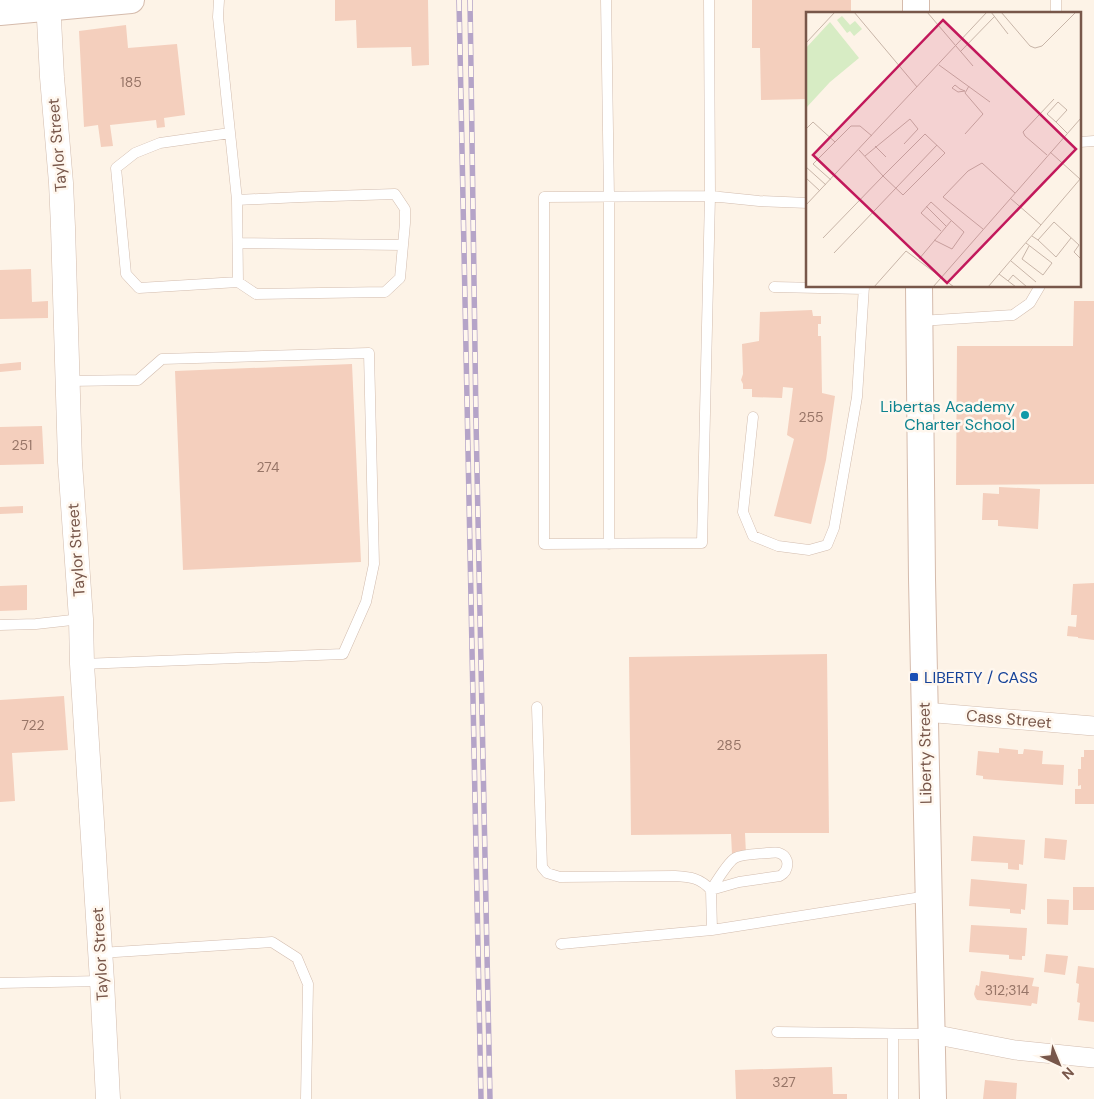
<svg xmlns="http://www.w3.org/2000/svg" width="1094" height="1099" viewBox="0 0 1094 1099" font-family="'DM Sans',sans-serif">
<rect width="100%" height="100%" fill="#fdf3e7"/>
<!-- building -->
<path fill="#f4cfbd" d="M335 0H428L429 65 412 66 411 47 357 48 356 20 335 21Z
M752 0H851V14H808V99L761 100 760 48H752Z
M126 25 128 48 177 44 185 115 164 118 165 127 157 128 156 120 110 125 113 146 101 147 98 125 84 127 79 31Z
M31 269 32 302 48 301V318L0 319V270Z
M1074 301H1094V484L956 485 957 346H1073Z
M812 310 813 316H821V324H818V336H821L822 393 835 396 826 460 811 524 774 516 794 439 787 435 793 388 783 387 782 398 752 397V389H743V384L741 380 743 374 742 344 759 341 760 312Z
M21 362V370L0 372V364Z
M352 364 361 562 183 570 175 371Z
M42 426 44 464 0 465V427Z
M999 487 1040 489 1038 529 998 526V520H982L983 493 999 494Z
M23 506V513L0 514V507Z
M1094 583V640L1078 638V637L1067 636 1068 626 1076 627 1077 615H1071L1073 584Z
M27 585V610L0 611V586Z
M827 654 829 833H745L746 854H732L731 834 631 835 629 657Z
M64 696 68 750 12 753 15 801 0 802V700Z
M999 748 1018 750V754H1023L1024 749 1043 751 1042 764 1064 765 1063 785 983 779V776L976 775 978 751 999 753Z
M1084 750H1094V804H1075V789H1081V785L1078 786V769H1081V757H1084Z
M973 836 1025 840 1023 865 1019 864V870L1008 869V863L971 861Z
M1045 838 1067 840 1065 860 1044 858Z
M971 879 1027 884 1025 910 1021 909V914L1010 913V909L969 906Z
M1073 887H1094V910H1073Z
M1047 899 1069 900 1068 925 1047 924Z
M971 925 1027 928 1025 956H1022V960L1009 959V955L969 952Z
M1046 954 1068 956 1065 975 1044 972Z
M1078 966 1094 968V1022L1078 1020 1080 1003 1077 1002 1079 984 1076 983Z
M981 971 1034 978 1032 986 1039 987 1037 1004 1032 1003 1031 1006 977 1000 975 997 974 994 976 985 979 986Z
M832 1067 833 1094H847V1099H736L735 1070Z
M985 1080 1017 1083 1016 1099H983Z"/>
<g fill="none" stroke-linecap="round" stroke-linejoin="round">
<defs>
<path id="service" d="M219 0 218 17 237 200 238 282
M606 0 609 197V544
M709 0 710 196 702 543 544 544V197L710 196 759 201 808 203
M1056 0V14
M230 133 160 143 135 153 116 168 126 274 139 288 238 282 256 294 385 292 400 278 405 223V209L395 194 301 197 237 200
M1080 142 1094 141
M238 243 403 245
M774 287 864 289
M920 321 1013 315 1030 303 1040 286
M68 381 138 380 162 359 369 353 374 564 366 602 343 654 82 664
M753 417 743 512 753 536 778 546 809 550 827 545 834 528 857 397 864 286
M0 625 36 624 81 619
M537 707 542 867 547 873 560 877 675 876C691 877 700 878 711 890L712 930
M767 853C771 853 776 852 779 853 791 857 789 871 780 876L739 882 711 890C716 882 728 862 735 858 742 854 758 854 767 853Z
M561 944 712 930 928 896
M100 953 272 942 297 958 308 984 306 1099
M0 983 102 981
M777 1032 931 1034
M893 1099V1034"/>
<path id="minor" d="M924 712 1094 726
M932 1034 1015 1050 1094 1058"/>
<path id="tertiary" d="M48 0 52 77 61 183 63 227 70 462 81 619 82 664 102 981 108 1099"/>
<path id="secondary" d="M916 0V14
M0 12 131 0
M919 286 922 579 933 1099"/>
</defs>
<!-- service casing -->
<use href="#service" stroke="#d2bcae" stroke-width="11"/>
<!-- minor casing -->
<use href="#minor" stroke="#d2bcae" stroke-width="20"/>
<!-- tertiary casing -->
<use href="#tertiary" stroke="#d2bcae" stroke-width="25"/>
<!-- secondary casing -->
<use href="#secondary" stroke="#d5bbac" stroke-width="28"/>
<!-- service -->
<use href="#service" stroke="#fff" stroke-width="10"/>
<!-- minor -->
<use href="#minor" stroke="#fff" stroke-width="19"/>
<!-- tertiary -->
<use href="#tertiary" stroke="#fff" stroke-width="24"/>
<!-- secondary -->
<use href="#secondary" stroke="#fff" stroke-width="26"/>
<defs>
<path id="rail" d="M459 0 481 1099
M470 0 476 421 490 1099"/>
</defs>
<!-- rail casing -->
<use href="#rail" stroke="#b5a4c8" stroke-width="5.5"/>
<!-- rail -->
<use href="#rail" stroke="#fff7ee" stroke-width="4" stroke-dasharray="11" stroke-linecap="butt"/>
</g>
<!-- markers -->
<circle fill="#0f9aa8" stroke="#fff7ee" stroke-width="2" cx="1025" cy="415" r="5"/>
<rect fill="#1a4fb4" stroke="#fff7ee" stroke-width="2" x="909" y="672" width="10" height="10" rx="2.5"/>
<g text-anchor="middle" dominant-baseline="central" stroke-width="5" stroke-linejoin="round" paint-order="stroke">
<!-- number labels -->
<g font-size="14" fill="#977567">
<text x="131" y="82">185</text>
<text x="811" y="417">255</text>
<text x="22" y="445">251</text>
<text x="268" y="467">274</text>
<text x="33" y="725">722</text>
<text x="729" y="745">285</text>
<text x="1007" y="990">312;314</text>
<text x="784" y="1082">327</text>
</g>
<!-- street labels -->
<g font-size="16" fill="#78574a" stroke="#fff7ee">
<text transform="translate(57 145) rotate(-95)">Taylor Street</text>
<text transform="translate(76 550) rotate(-94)">Taylor Street</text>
<text transform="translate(1009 719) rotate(5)">Cass Street</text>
<text transform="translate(925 753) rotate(-91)">Liberty Street</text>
<text transform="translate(100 954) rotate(-93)">Taylor Street</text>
</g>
<!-- culture labels -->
<g font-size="16" fill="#0d838f" stroke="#fff7ee" text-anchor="end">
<text x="1015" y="406">Libertas Academy<tspan x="1015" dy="18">Charter School</tspan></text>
</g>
<!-- transit labels -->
<g font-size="16" fill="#164399" stroke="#fff7ee" text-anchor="start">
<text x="924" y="677">LIBERTY / CASS</text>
</g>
</g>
<!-- overview -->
<g transform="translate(806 12)">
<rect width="275" height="275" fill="#fdf3e7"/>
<path d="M36 4 44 13 49 9 56 17 48 24 44 19 41 21 31 8ZM24 10 53 46 24 70 0 96V36Z" fill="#d7ecc4"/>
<path fill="none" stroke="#c8b5a8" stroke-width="1" d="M48 0 111 75M121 0 167 54M185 0 202 22M195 0 224 34 229 36 236 34 269 1M0 31 29 0M154 40 189 4M133 53 184 90M149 73 154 77 159 79 152 80 146 76ZM250 110 261 98 252 90 241 102 250 110 261 121M0 117 7 110 29 130M159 122 177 102 159 81 163 74M69 134 80 145M244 140 274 167M241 143 219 124 217 120 248 87M59 144 104 107 112 117 98 132M0 155 20 173M0 166 14 179M25 168 7 152 45 114H54L66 124M204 186 235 213M0 193 181 0M120 194 140 214M177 217 137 185 162 159 176 151 209 181M226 224 232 228 248 210 273 233 268 240 275 247M17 226 77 164 119 122 139 141 97 183 77 164 53 138M128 228 146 237 158 220 125 190 115 201 135 219M232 228 250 245 265 226M220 231 246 251 237 263 216 247 223 234M28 241 131 133M113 247 145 209M205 249 230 270M193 262 210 275M202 269 207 263 221 275M68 275 100 239 148 275M127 275 275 106M182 275 275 166"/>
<path fill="#c2185b" fill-opacity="0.15" stroke="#c2185b" stroke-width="2.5" d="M137 8 270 137 141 271 7 143Z"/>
<rect width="275" height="275" fill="none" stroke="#78574a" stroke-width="2.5"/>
</g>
<!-- north arrow -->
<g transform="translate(1059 1064) rotate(136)" stroke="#fff7ee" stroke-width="4" paint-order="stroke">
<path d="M0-4L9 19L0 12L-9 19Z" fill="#78574a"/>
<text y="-8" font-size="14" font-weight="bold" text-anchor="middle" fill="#78574a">N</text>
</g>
</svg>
